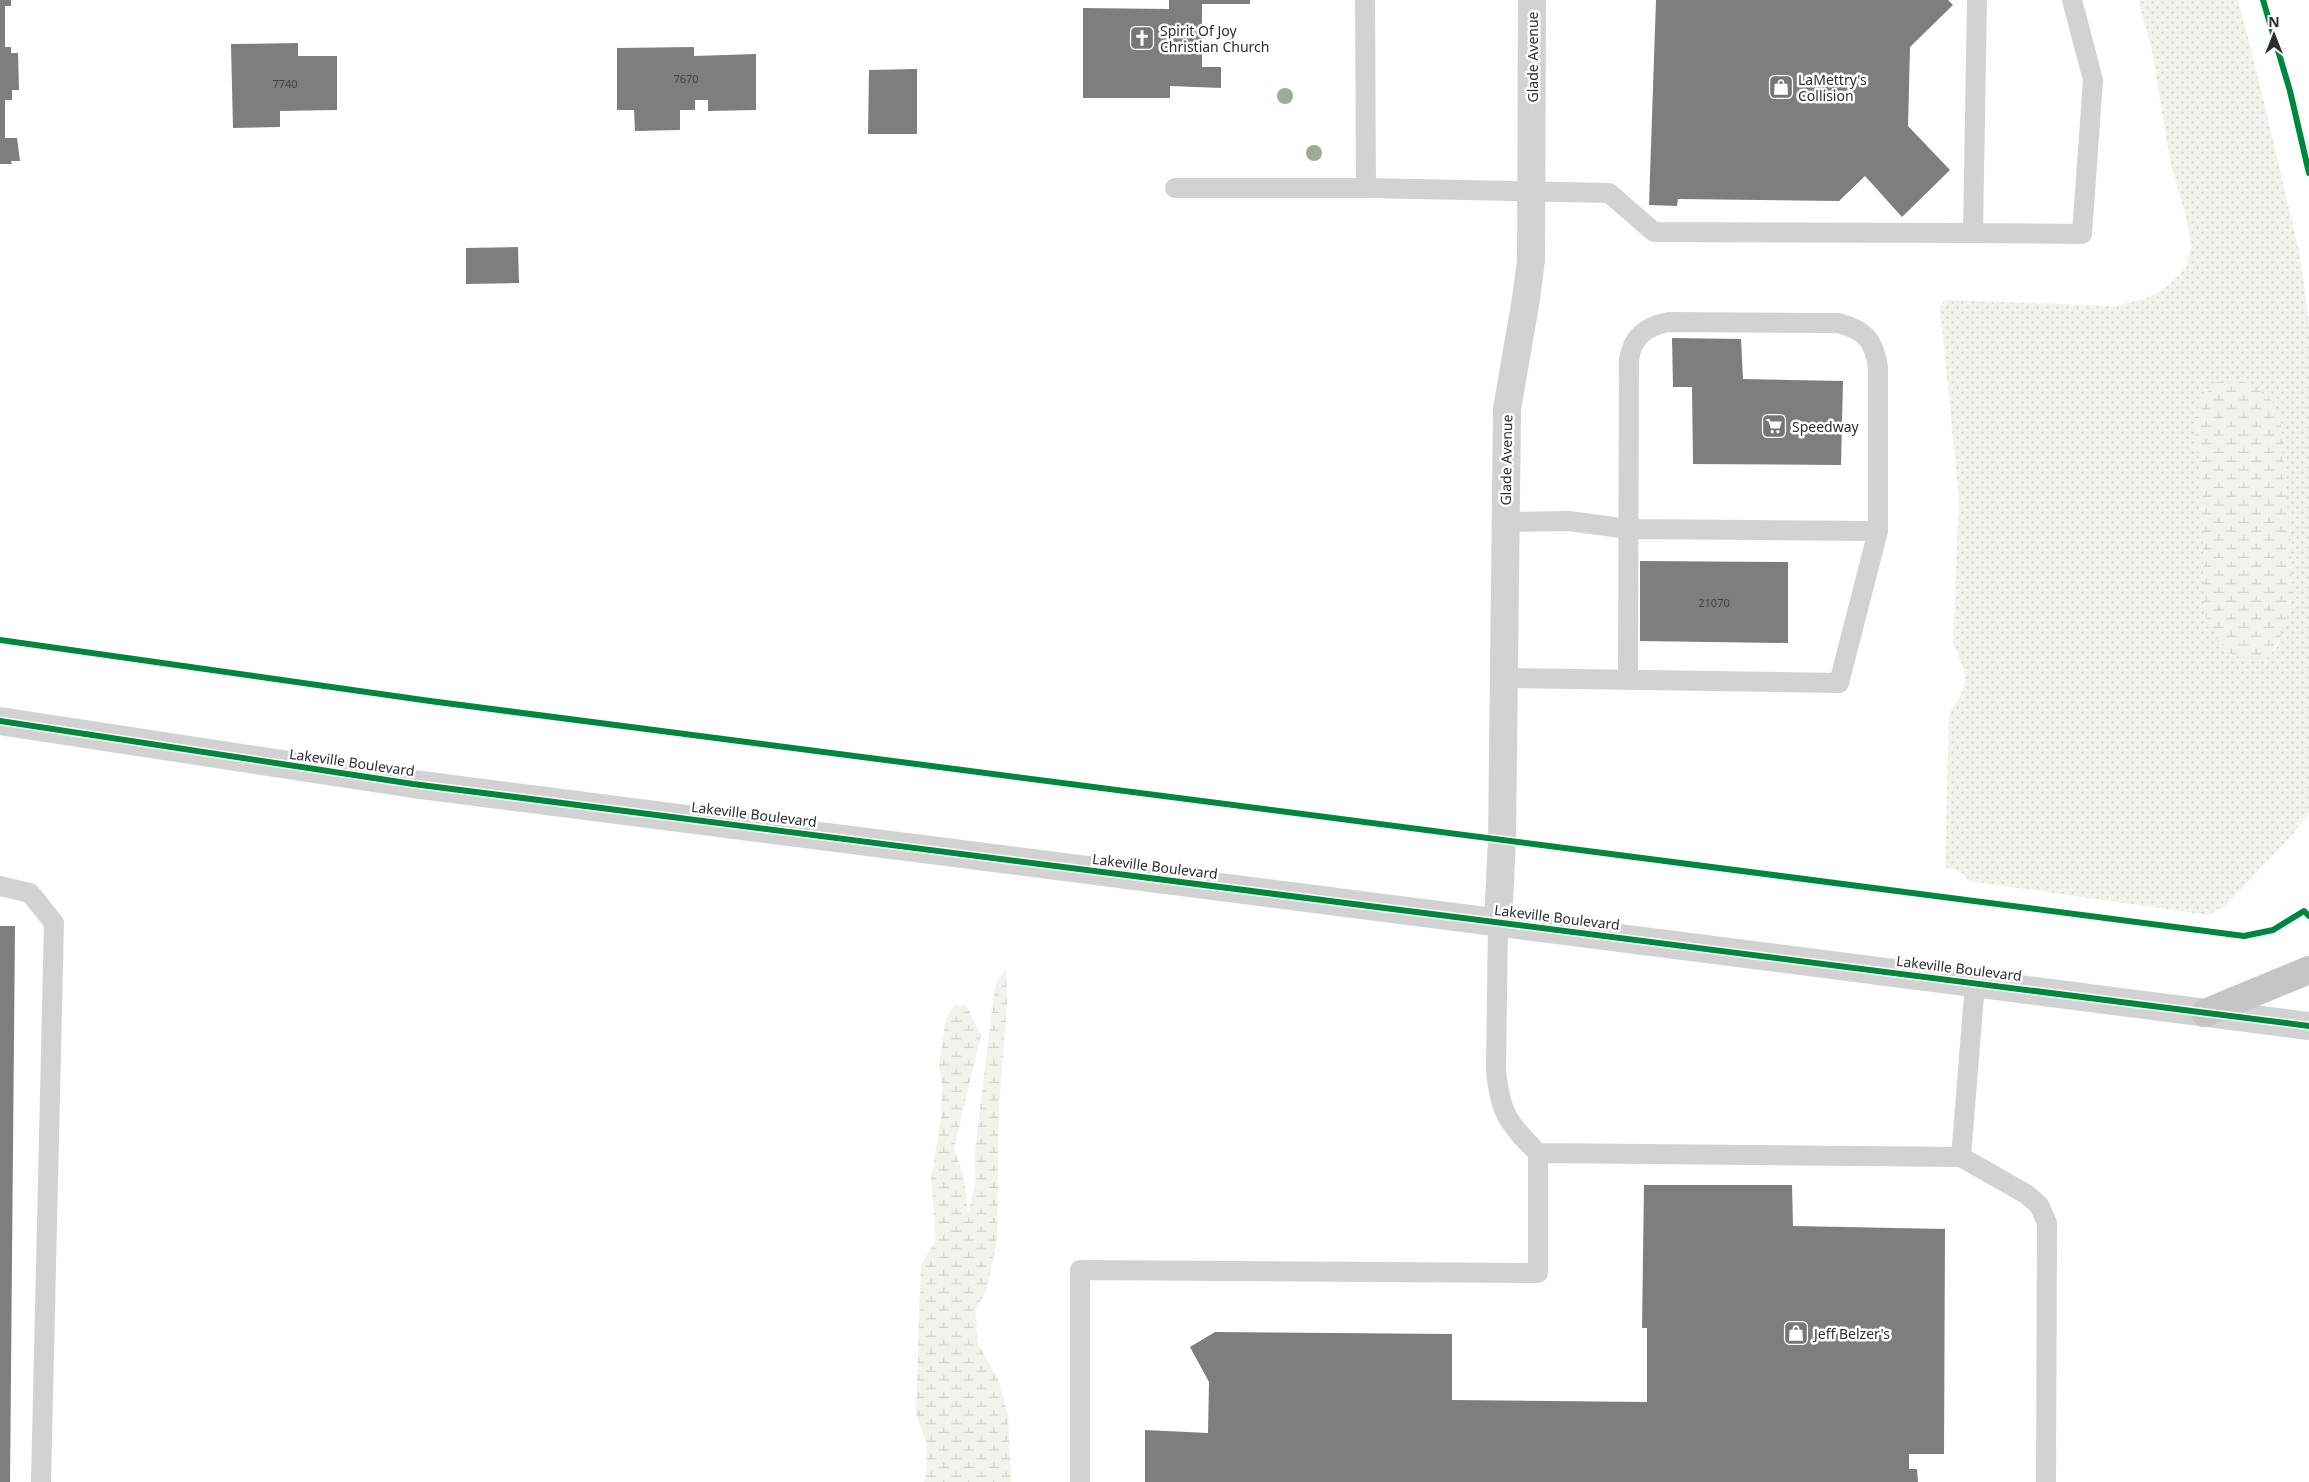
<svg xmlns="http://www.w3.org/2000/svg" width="2309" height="1482" viewBox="0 0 2309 1482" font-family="'Noto Sans',sans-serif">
<defs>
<pattern id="green-dots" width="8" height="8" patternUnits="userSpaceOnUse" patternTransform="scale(1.25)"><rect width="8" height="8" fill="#f1f3ec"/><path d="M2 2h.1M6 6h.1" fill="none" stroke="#cfd1cb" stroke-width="1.8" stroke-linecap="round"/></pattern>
<pattern id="wetland-marsh" width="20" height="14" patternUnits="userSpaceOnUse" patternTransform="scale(1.25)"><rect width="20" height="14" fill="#f1f3ec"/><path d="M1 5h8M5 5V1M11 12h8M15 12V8" fill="none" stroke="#cfd1cb"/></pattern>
</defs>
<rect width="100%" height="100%" fill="#fff"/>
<!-- green -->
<path fill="url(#green-dots)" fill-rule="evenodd" d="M2138 0H2238L2257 73 2300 255 2309 325V812L2293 834 2224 907 2208 915 1969 881C1964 872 1954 869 1945 867L1949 714 1962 693 1965 682 1964 669 1953 642 1959 500 1940 306 1945 300 2116 306 2147 298 2169 285 2186 268 2191 246 2187 221 2170 161 2152 50ZM2278 413 2290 543V600L2277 647 2266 659 2226 652 2204 614 2202 465Z"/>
<!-- wetland -->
<path fill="url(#wetland-marsh)" d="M2237 379C2253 386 2271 394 2278 412 2283 427 2282 449 2283 465 2287 509 2295 556 2290 600 2288 621 2280 643 2266 659L2243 658 2226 652 2204 614 2202 465 2196 449 2195 413 2213 383Z
M1006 970 1007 1004 999 1106 997 1238 987 1289 975 1311 978 1344 998 1379 1008 1415 1011 1482H924L927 1466 926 1441 916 1414 921 1265 936 1240 931 1179 941 1119 942 1087 939 1064 946 1019 954 1005H966L981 1035 954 1148 964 1178 968 1213 976 1180 974 1159 994 994 997 980Z"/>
<!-- building -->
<path fill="#7e7e7e" d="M0 0H11V6H5V47H11V53H18L19 90H12V100H5V138H17L20 161H11L12 164H0Z
M1169 0H1250V4H1202V67H1221V88L1170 86V98H1083V8L1169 9Z
M1656 0H1948L1953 5 1910 47 1908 126 1950 170 1902 217 1865 176 1839 201 1678 199 1677 206 1649 205Z
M298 43V56H337V110L280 111V127L233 128 231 44Z
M694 47V56L756 54V110L708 111V100H695V110H680V130L635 131 634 110H617V48Z
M917 69V134H868L869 70Z
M518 247 519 283 466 284V248Z
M1672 338 1741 339 1743 379 1843 381 1841 465 1693 464 1692 387H1673Z
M1640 561 1788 562V643L1640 641Z
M0 926H15L10 1482H0Z
M1644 1185H1792L1793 1226 1945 1229 1944 1454H1909V1469H1917L1918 1482H1145V1430L1208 1433 1209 1382 1190 1347 1215 1332 1452 1334V1400L1647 1402V1328H1642Z"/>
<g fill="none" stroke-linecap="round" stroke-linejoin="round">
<!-- service -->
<path stroke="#d2d2d2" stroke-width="20" d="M1365 0 1366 188 1609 193 1654 232 1973 233
M1977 0 1973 233 2082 234 2093 80 2072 0
M1175 188H1366
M1504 678 1839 683 1878 531 1628 529 1569 521 1505 522
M1628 680 1629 360C1632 337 1646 326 1669 322L1838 323C1865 330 1874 340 1878 367V531
M0 886 30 893 54 923 41 1482
M1498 922 1496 1070C1500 1113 1508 1123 1538 1153L1961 1157
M1975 983 1961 1157 2026 1194 2039 1205 2047 1223 2046 1482
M1080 1482V1270L1538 1273V1153"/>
<!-- minor -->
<path stroke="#d2d2d2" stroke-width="28" d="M1498 922 1502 840 1507 409 1526 299 1531 260 1532 0"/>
<!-- tertiary -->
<path stroke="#d2d2d2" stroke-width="28" d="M0 721 413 784 2309 1026"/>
<!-- primary -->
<path stroke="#c5c5c5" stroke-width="28" d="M2205 1013 2309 970"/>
<defs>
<path id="cycleway" d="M2263 0 2290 91 2309 173
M0 640 430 701 2244 936 2273 930 2304 911 2309 916
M0 721 413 784 2309 1026"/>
</defs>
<!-- cycleway casing -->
<use href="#cycleway" stroke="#fff" stroke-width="9"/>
<!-- cycleway -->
<use href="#cycleway" stroke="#00873e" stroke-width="6"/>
</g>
<!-- trees -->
<g fill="#a1aa95">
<circle cx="1285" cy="96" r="8"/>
<circle cx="1314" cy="153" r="8"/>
</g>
<!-- icons -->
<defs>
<symbol id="church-square" viewBox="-11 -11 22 22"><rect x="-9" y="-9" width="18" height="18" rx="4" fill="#767676" stroke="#fff"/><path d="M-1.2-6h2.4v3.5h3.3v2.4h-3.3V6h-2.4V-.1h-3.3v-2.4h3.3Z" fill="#fff"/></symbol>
<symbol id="shop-square" viewBox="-11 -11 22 22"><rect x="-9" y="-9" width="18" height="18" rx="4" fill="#767676" stroke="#fff"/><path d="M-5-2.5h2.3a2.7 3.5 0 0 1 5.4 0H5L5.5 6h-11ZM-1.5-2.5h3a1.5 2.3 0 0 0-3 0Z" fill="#fff"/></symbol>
<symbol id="supermarket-square" viewBox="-11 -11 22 22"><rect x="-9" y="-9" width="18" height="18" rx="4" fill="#767676" stroke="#fff"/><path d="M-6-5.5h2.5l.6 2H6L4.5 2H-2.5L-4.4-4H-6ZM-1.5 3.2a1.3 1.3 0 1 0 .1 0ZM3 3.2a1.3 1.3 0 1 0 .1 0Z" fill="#fff"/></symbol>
</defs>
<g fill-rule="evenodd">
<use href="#church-square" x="1128" y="24" width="28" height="28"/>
<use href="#shop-square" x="1767" y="73" width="28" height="28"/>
<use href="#supermarket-square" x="1760" y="412" width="28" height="28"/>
<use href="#shop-square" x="1782" y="1319" width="28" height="28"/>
</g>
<g text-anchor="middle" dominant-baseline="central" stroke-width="5" stroke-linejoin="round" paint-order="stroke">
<!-- number labels -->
<g font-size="11" fill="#414141">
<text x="686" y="78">7670</text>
<text x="285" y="83">7740</text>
<text x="1714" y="602">21070</text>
</g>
<!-- poi labels -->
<g font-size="14" fill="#2d2d2d" stroke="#fff" text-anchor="start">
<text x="1160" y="30">Spirit Of Joy<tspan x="1160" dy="16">Christian Church</tspan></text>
<text x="1798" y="79">LaMettry's<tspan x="1798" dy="16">Collision</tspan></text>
<text x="1792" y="426">Speedway</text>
<text x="1814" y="1333">Jeff Belzer's</text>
</g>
<!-- street labels -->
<g font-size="14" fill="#2d2d2d" stroke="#fff">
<text transform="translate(1532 57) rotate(-90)">Glade Avenue</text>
<text transform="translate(1506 460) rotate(-89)">Glade Avenue</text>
<text transform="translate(352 762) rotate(8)">Lakeville Boulevard</text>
<text transform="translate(754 814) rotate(7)">Lakeville Boulevard</text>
<text transform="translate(1155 866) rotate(7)">Lakeville Boulevard</text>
<text transform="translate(1557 917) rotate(7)">Lakeville Boulevard</text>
<text transform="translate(1959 968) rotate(7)">Lakeville Boulevard</text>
</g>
</g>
<!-- north arrow -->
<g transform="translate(2274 35)" stroke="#ffffff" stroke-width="4" paint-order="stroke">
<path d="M0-4L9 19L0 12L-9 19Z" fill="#2d2d2d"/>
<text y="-8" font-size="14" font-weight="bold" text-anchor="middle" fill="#2d2d2d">N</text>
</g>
</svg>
